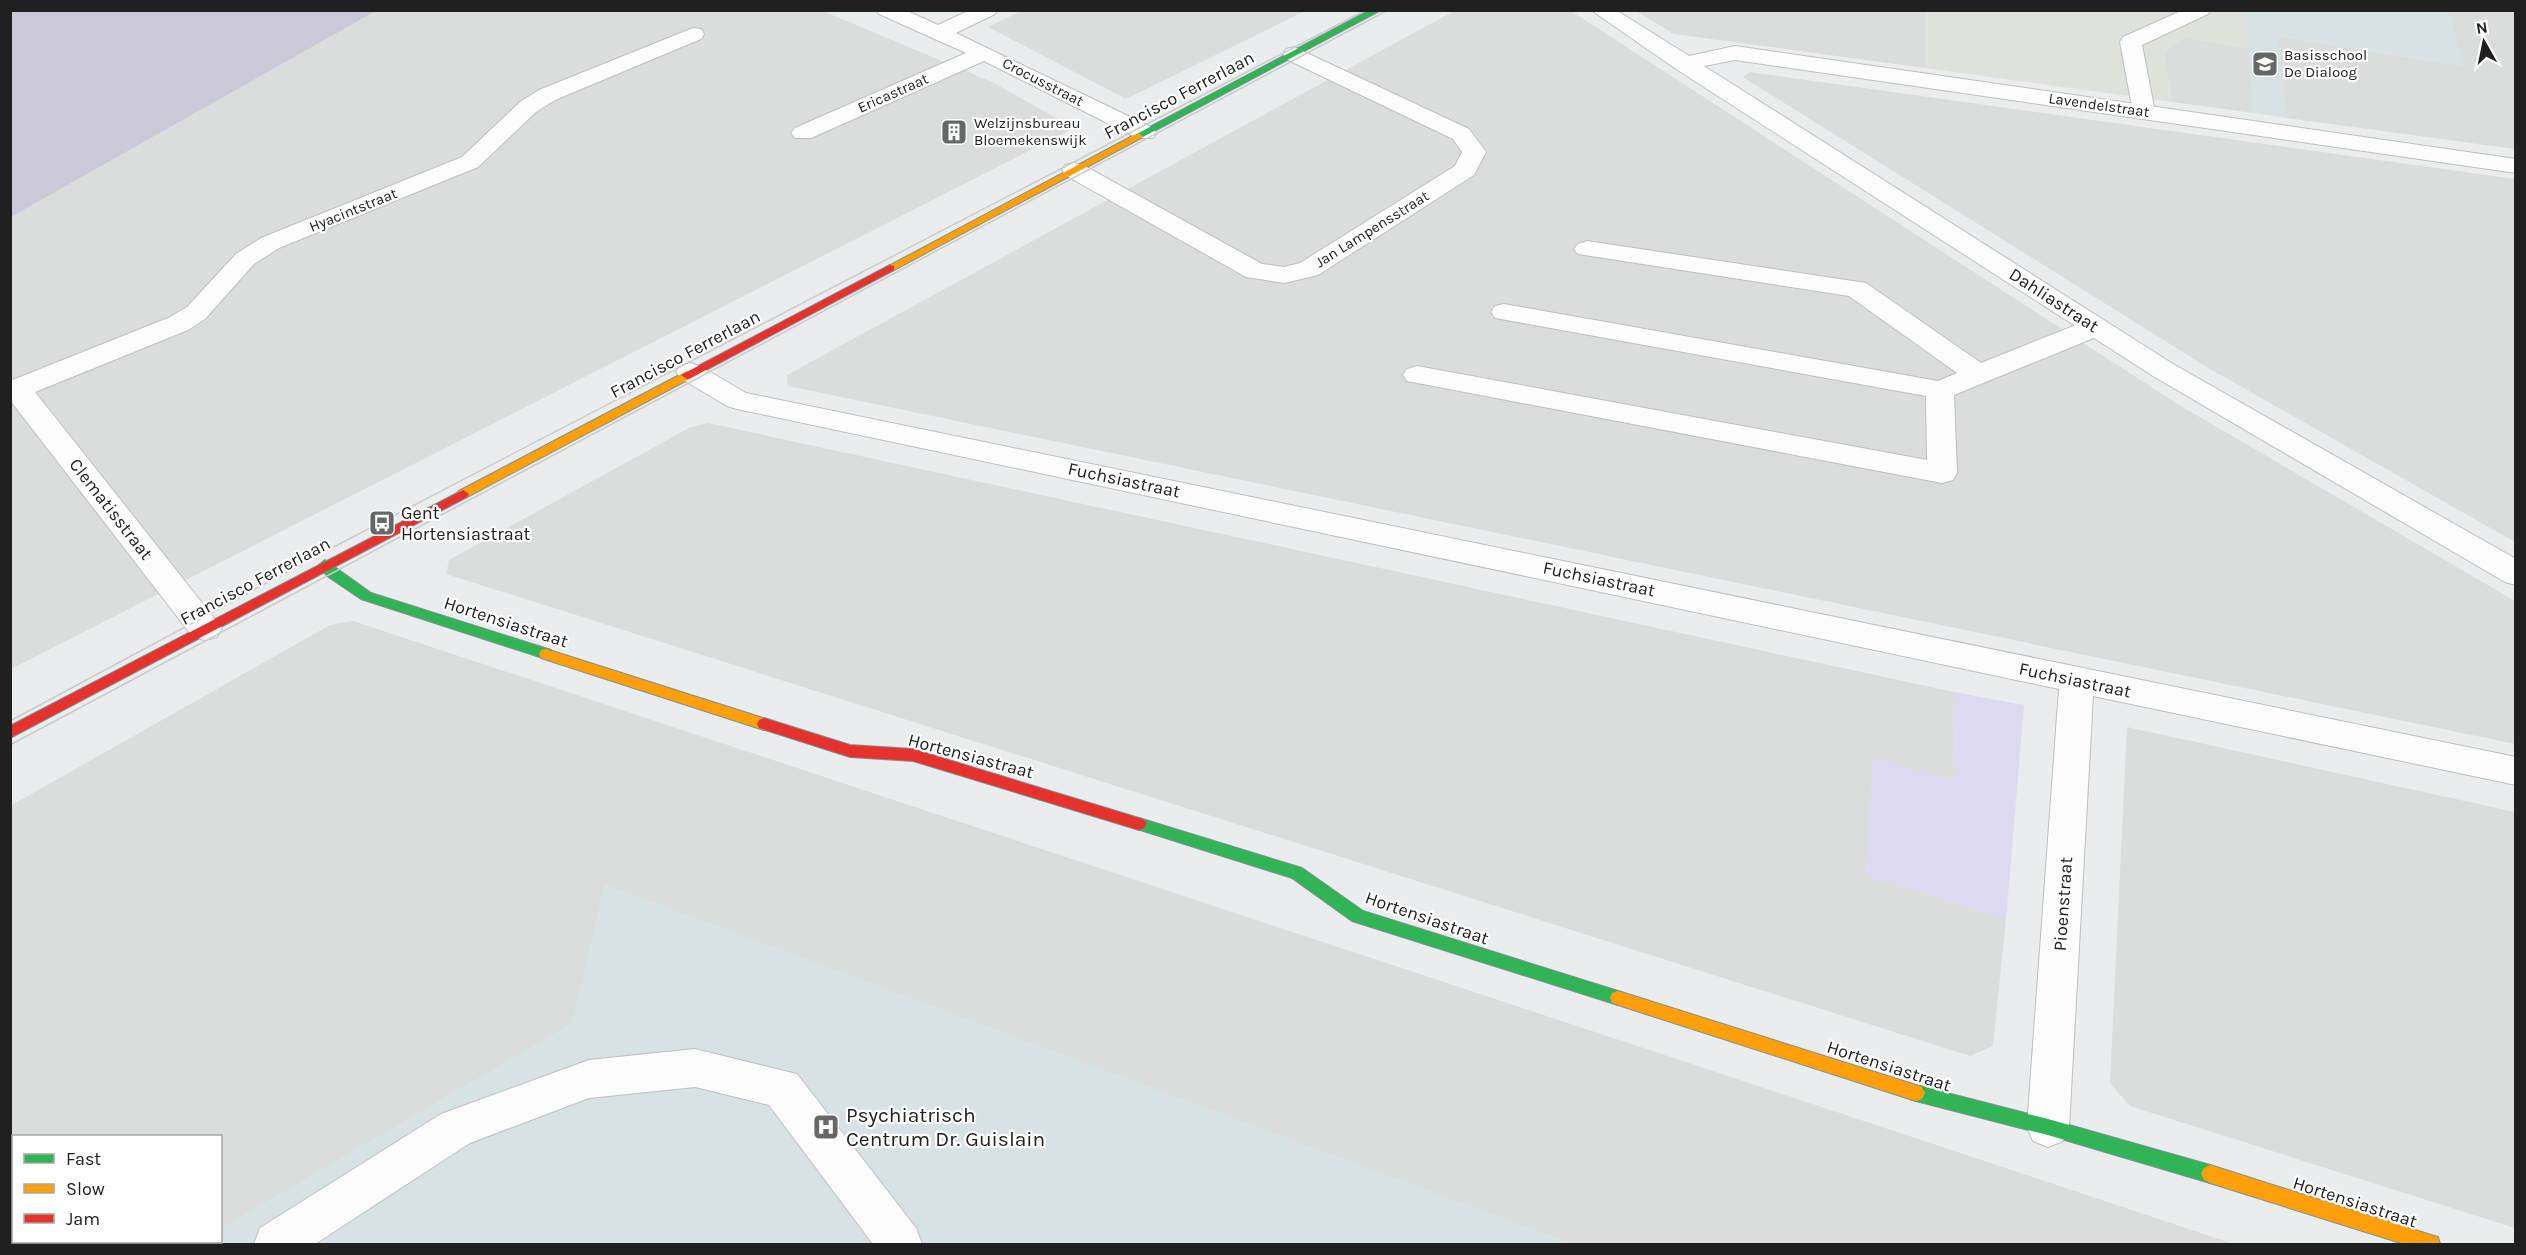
<svg xmlns="http://www.w3.org/2000/svg" width="2526" height="1255" viewBox="0 0 2526 1255" font-family="Karla,sans-serif">
<rect width="100%" height="100%" fill="#e9eded"/>
<!-- residential -->
<path fill="#dadddc" d="M1023 10H1305V11L1126 99 988 27Z
M376 11H823L992 82 1074 128 11 669V217Z
M1454 11H1571L2179 405 2515 601V744L788 386 787 375Z
M1636 11H1926L1925 68 1674 34Z
M2448 11H2515V149L2287 118 2277 36 2464 66Z
M2184 38 2248 48 2254 113 2172 102 2164 52Z
M1750 72 2515 179V542L2210 369 1743 77Z
M708 423 1954 692 1955 780 1873 759 1867 876 2006 919 1993 1046 1970 1056 446 574 449 560 689 428Z
M353 621 2033 1177 2234 1244H1571L605 885 572 1024 221 1229 220 1136H14V1242H200L195 1244H11L10 806 330 625Z
M2127 727 2515 812V1228L2130 1106 2110 1083Z"/>
<!-- industrial -->
<path fill="#dee2db" d="M1926 11H2244L2248 48 2184 38 2164 52 2172 102 1925 68Z"/>
<!-- education -->
<path fill="#d6e2e4" d="M2244 11H2448L2465 66 2278 36 2287 118 2254 113Z
M605 885 1571 1244H195L200 1242H220L221 1229 572 1024Z"/>
<!-- cemetery -->
<path fill="#cbc9d8" d="M11 10H376V11L11 217Z"/>
<!-- park -->
<path fill="#ddd9f1" d="M1954 692 2024 705 2006 919 1867 876 1873 758 1955 780Z"/>
<g fill="none" stroke-linecap="round" stroke-linejoin="round">
<defs>
<path id="lane" d="M2183 10H2211L2208 14 2142 45 2155 112 2152 117H2136L2133 112 2120 42 2123 37Z
M1587 241 1866 283 1981 363 2086 321 2096 319 2106 321 2110 327 2106 333 1954 395 1957 473 1953 480 1942 483 1407 381 1403 375 1407 369 1417 366 1927 460 1926 396 1495 318 1491 312 1495 306 1504 304 1938 381 1957 373 1849 296 1578 254 1574 249 1578 244Z
M695 1049 797 1074 916 1228 922 1244H873L769 1105 695 1087 589 1098 470 1143 315 1244H254L260 1228 441 1114 589 1060Z"/>
<path id="street" d="M876 10H905L938 25 970 10H998L995 14 956 33 1153 128 1157 133 1153 138H1137L984 61 811 138H795L791 133 795 128 966 53 879 14Z
M1591 10H1616L1689 56 1735 46 2516 159V173L1735 60 1704 66 2173 364 2516 559V585L2505 582 2153 376 1676 69Z
M693 28 701 29 704 34 701 39 555 100 536 112 478 167 279 248 254 264 205 319 188 330 35 392 222 628 217 637 205 640 193 637 10 400V381L168 318 187 307 236 254 261 238 462 157 520 102 539 90Z
M1294 47 1469 129 1486 152 1474 175 1318 275 1284 283 1246 277 1065 175 1062 170 1065 165 1074 163 1083 165 1262 264 1284 267 1300 263 1455 166 1462 152 1453 139 1286 59 1283 54 1286 49Z
M690 363 700 366 746 393 2516 757V785L2093 696 2069 1127 2063 1141 2048 1147 2033 1141 2027 1127 2059 689 737 409 727 406 680 378 676 372 680 366Z"/>
<path id="fast" d="M1370 10H1381L1141 138 1133 136Z
M325 560 371 593 551 650 553 654 551 658 546 659 361 599 327 576 319 565Z
M1139 818 1302 868 1363 911 1618 991 1624 993 1626 998 1624 1003 1618 1005 1352 921 1292 878 1134 828 1131 824 1134 820Z
M1916 1085 2048 1119 2210 1165 2216 1168 2219 1174 2216 1180 2210 1183 2048 1135 1916 1101 1910 1099 1907 1093 1910 1087Z"/>
<path id="slow" d="M1138 133 1143 136 1141 138 894 270 890 271 885 268Z
M687 371 691 372V378L467 497 463 498 457 494 459 491Z
M546 649 769 720 771 724 769 728 764 730 541 658 539 654 541 650Z
M1618 991 1916 1085 1922 1087 1925 1093 1922 1099 1916 1101 1618 1005 1612 1003 1610 998 1612 993Z
M2210 1165 2431 1235 2438 1237 2440 1244H2404L2210 1183 2204 1180 2201 1174 2204 1168Z"/>
<path id="jam" d="M890 265 894 266V270L691 378 687 379 681 375Z
M463 490 469 494 467 497 10 738V726Z
M764 718 850 745 913 749 1139 818 1144 820 1147 824 1144 828 1139 830 913 761 850 757 759 728 757 724 759 720Z"/>
</defs>
<!-- lane casing -->
<use href="#lane" stroke="#bebfbf" stroke-width="2"/>
<!-- street casing -->
<use href="#street" stroke="#bebfbf" stroke-width="2"/>
<!-- fast casing -->
<use href="#fast" stroke="#839196" stroke-width="2"/>
<!-- slow casing -->
<use href="#slow" stroke="#839196" stroke-width="2"/>
<!-- jam casing -->
<use href="#jam" stroke="#839196" stroke-width="2"/>
<!-- lane -->
<use href="#lane" fill="#fcfcfc" fill-rule="evenodd"/>
<!-- street -->
<use href="#street" fill="#fcfcfc" fill-rule="evenodd"/>
<!-- fast -->
<use href="#fast" fill="#30b455" fill-rule="evenodd"/>
<!-- slow -->
<use href="#slow" fill="#ff9f0a" fill-rule="evenodd"/>
<!-- jam -->
<use href="#jam" fill="#e5322d" fill-rule="evenodd"/>
<!-- tram -->
<path stroke="#cacbcb" stroke-width="1.5" d="M10 721 347 540 1366 10
M10 745 1388 10"/>
</g>
<!-- icons -->
<defs>
<symbol id="school-square" viewBox="-11 -11 22 22"><rect x="-9" y="-9" width="18" height="18" rx="4" fill="#666868" stroke="#fff"/><path d="M0-5L7-2L0 1L-7-2ZM-4 1L0 2.5L4 1V4Q0 6-4 4Z" fill="#fff"/></symbol>
<symbol id="building-square" viewBox="-11 -11 22 22"><rect x="-9" y="-9" width="18" height="18" rx="4" fill="#666868" stroke="#fff"/><path d="M-4-6H4V6H1V3H-1V6H-4ZM-2.5-4.3h1.7v1.8h-1.7ZM.8-4.3h1.7v1.8H.8ZM-2.5-1h1.7V.8h-1.7ZM.8-1h1.7V.8H.8Z" fill="#fff"/></symbol>
<symbol id="bus-square" viewBox="-11 -11 22 22"><rect x="-9" y="-9" width="18" height="18" rx="4" fill="#666868" stroke="#fff"/><path d="M-5-6H5V4H4V6H2V4H-2V6H-4V4H-5ZM-3.5-4V0h7V-4ZM-3.5 1.2v1.5H-2V1.2ZM2 1.2v1.5H3.5V1.2Z" fill="#fff"/></symbol>
<symbol id="hospital-square" viewBox="-11 -11 22 22"><rect x="-9" y="-9" width="18" height="18" rx="4" fill="#666868" stroke="#fff"/><path d="M-5-5h3v3.5h4V-5h3V5h-3V1.5h-4V5h-3Z" fill="#fff"/></symbol>
</defs>
<g fill-rule="evenodd">
<use href="#school-square" x="2250" y="49" width="30" height="30"/>
<use href="#building-square" x="939" y="117" width="30" height="30"/>
<use href="#bus-square" x="367" y="508" width="30" height="30"/>
<use href="#hospital-square" x="811" y="1112" width="30" height="30"/>
</g>
<g text-anchor="middle" dominant-baseline="central" stroke-width="4.5" stroke-linejoin="round" paint-order="stroke">
<!-- far-poi labels -->
<g font-size="15" fill="#202020" stroke="#fff" text-anchor="start">
<text x="2284" y="55">Basisschool<tspan x="2284" dy="17">De Dialoog</tspan></text>
<text x="974" y="123">Welzijnsbureau<tspan x="974" dy="17">Bloemekenswijk</tspan></text>
</g>
<!-- far-street labels -->
<g font-size="15" fill="#202020" stroke="#fff">
<text transform="translate(1043 82) rotate(27)">Crocusstraat</text>
<text transform="translate(893 93) rotate(-24)">Ericastraat</text>
<text transform="translate(2099 105) rotate(8)">Lavendelstraat</text>
<text transform="translate(353 210) rotate(-22)">Hyacintstraat</text>
<text transform="translate(1372 229) rotate(-32)">Jan Lampensstraat</text>
</g>
<!-- street labels -->
<g font-size="18" fill="#202020" stroke="#fff">
<text transform="translate(1179 95) rotate(-28)">Francisco Ferrerlaan</text>
<text transform="translate(2054 300) rotate(33)">Dahliastraat</text>
<text transform="translate(685 354) rotate(-28)">Francisco Ferrerlaan</text>
<text transform="translate(1124 480) rotate(12)">Fuchsiastraat</text>
<text transform="translate(111 509) rotate(52)">Clematisstraat</text>
<text transform="translate(1599 579) rotate(12)">Fuchsiastraat</text>
<text transform="translate(255 581) rotate(-28)">Francisco Ferrerlaan</text>
<text transform="translate(506 622) rotate(18)">Hortensiastraat</text>
<text transform="translate(2075 680) rotate(12)">Fuchsiastraat</text>
<text transform="translate(971 756) rotate(15)">Hortensiastraat</text>
<text transform="translate(2063 904) rotate(-86)">Pioenstraat</text>
<text transform="translate(1427 918) rotate(19)">Hortensiastraat</text>
<text transform="translate(1889 1066) rotate(18)">Hortensiastraat</text>
<text transform="translate(2355 1202) rotate(18)">Hortensiastraat</text>
</g>
<!-- poi labels -->
<g font-size="18" fill="#202020" stroke="#fff" text-anchor="start">
<text x="401" y="513">Gent<tspan x="401" dy="21">Hortensiastraat</tspan></text>
</g>
<!-- near-poi labels -->
<g font-size="21" fill="#202020" stroke="#fff" text-anchor="start">
<text x="846" y="1115">Psychiatrisch<tspan x="846" dy="24">Centrum Dr. Guislain</tspan></text>
</g>
</g>
<!-- border -->
<rect width="2526" height="1255" fill="none" stroke="#202020" stroke-width="24"/>
<!-- legend -->
<rect x="12" y="1135" width="210" height="108" fill="#ffffff" stroke="#a6a6a6" stroke-width="1.5"/>
<rect x="24" y="1154" width="30" height="9" fill="#30b455" stroke="#a6a6a6" stroke-width="1.5"/>
<text x="66" y="1165" font-size="18" fill="#202020">Fast</text>
<rect x="24" y="1184" width="30" height="9" fill="#ff9f0a" stroke="#a6a6a6" stroke-width="1.5"/>
<text x="66" y="1195" font-size="18" fill="#202020">Slow</text>
<rect x="24" y="1214" width="30" height="9" fill="#e5322d" stroke="#a6a6a6" stroke-width="1.5"/>
<text x="66" y="1225" font-size="18" fill="#202020">Jam</text>
<!-- north arrow -->
<g transform="translate(2484 42) rotate(351)" stroke="#ffffff" stroke-width="4.5" paint-order="stroke">
<path d="M0-4.5L10 22L0 15L-10 22Z" fill="#202020"/>
<text y="-9" font-size="16" font-weight="bold" text-anchor="middle" fill="#202020">N</text>
</g>
</svg>
